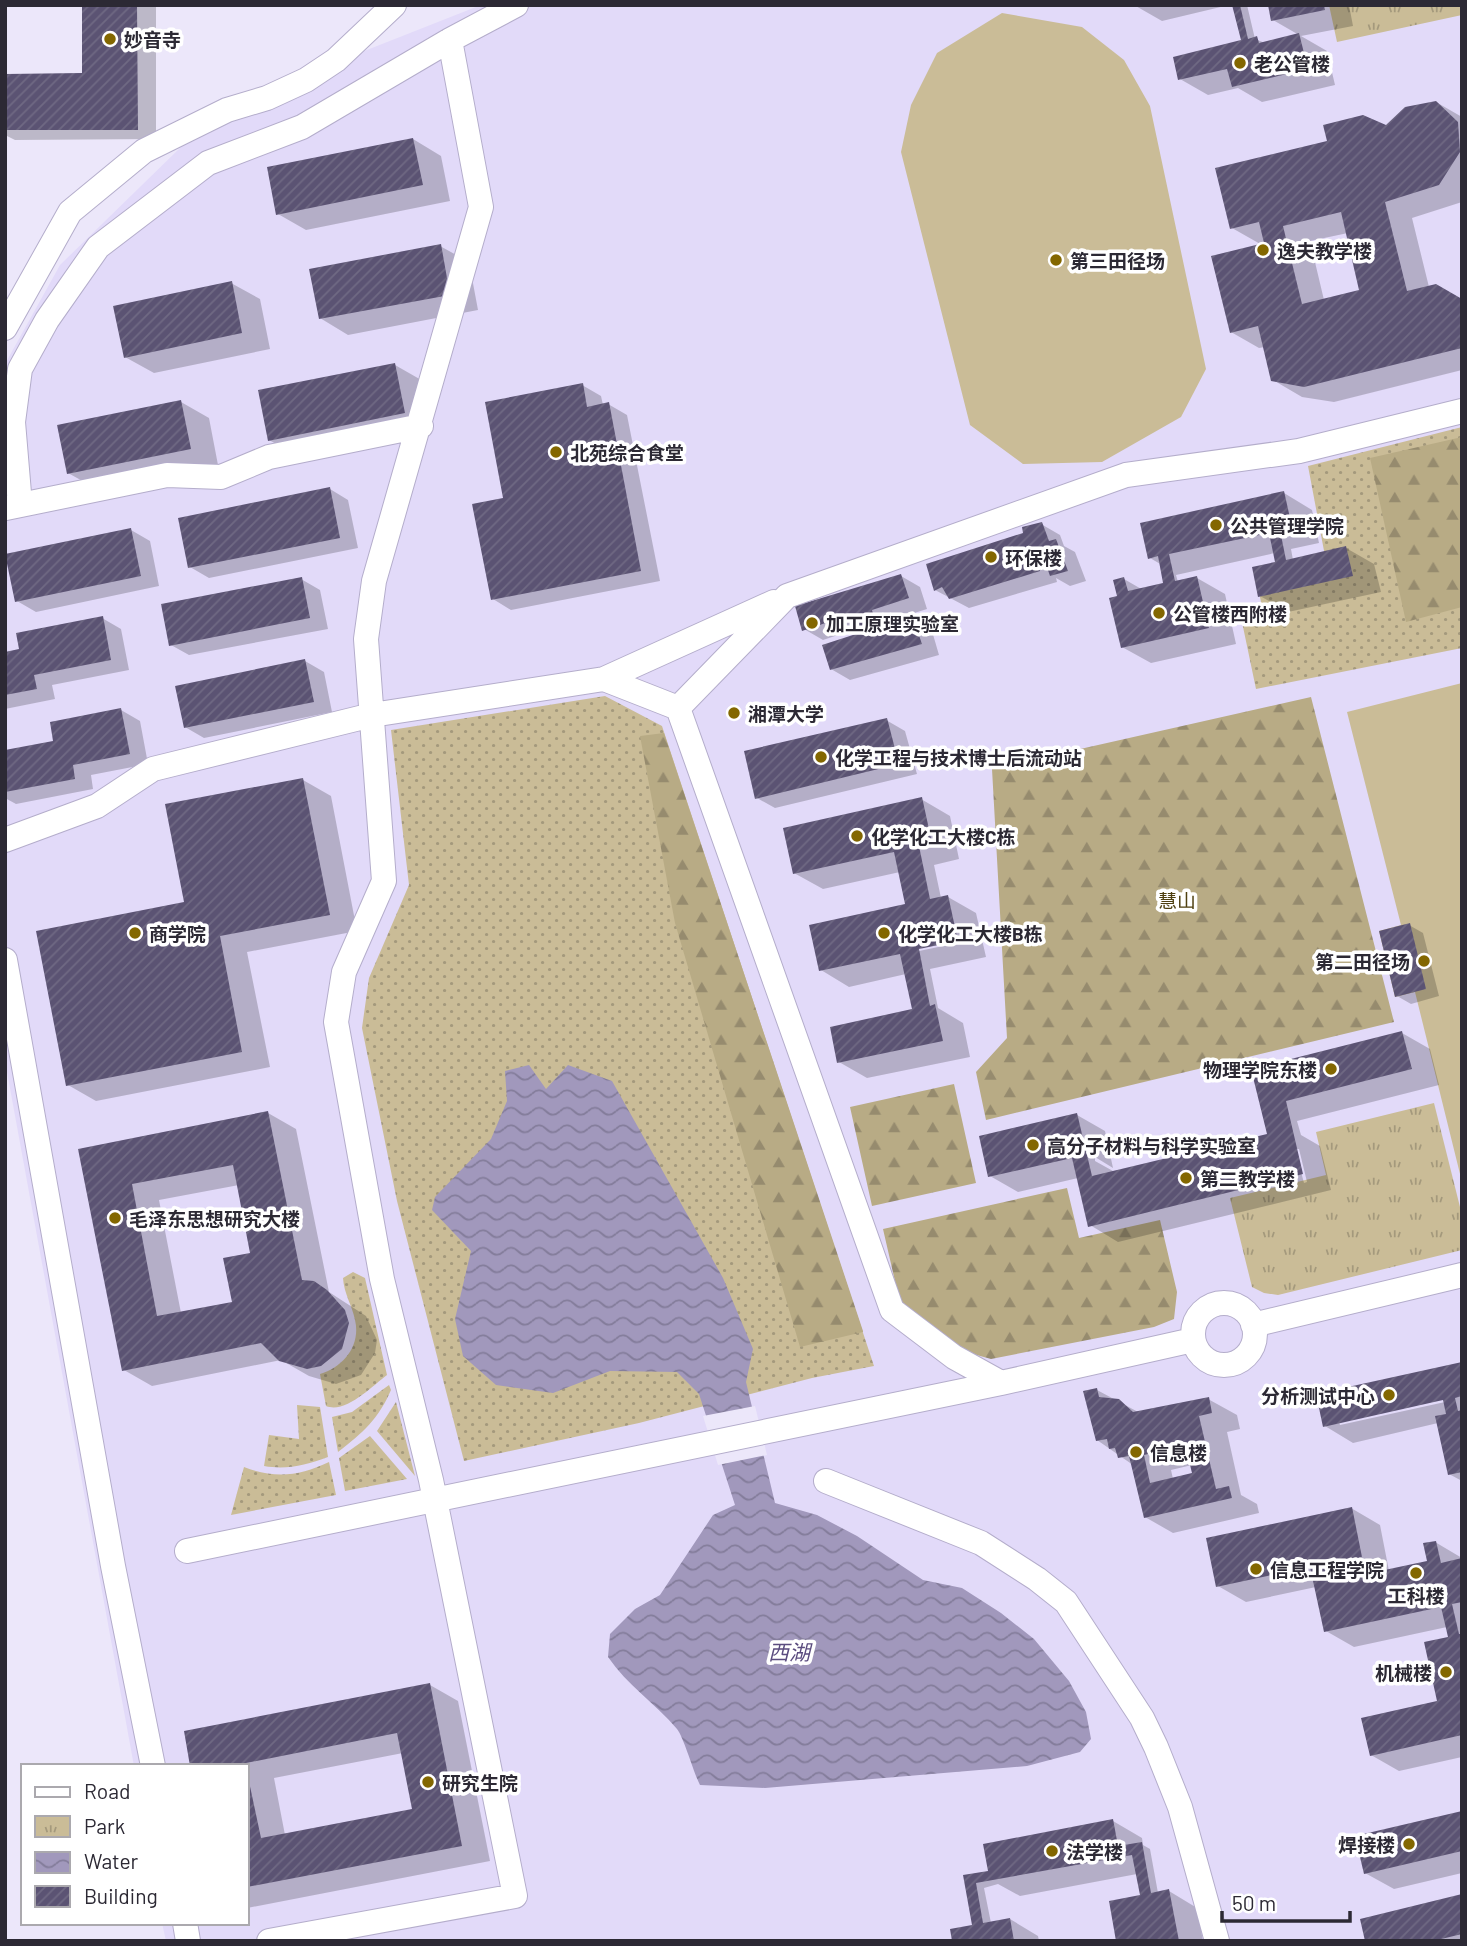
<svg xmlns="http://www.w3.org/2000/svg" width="1467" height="1946" viewBox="0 0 1467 1946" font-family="Barlow,'Noto Sans SC',sans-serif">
<defs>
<pattern id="grass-dots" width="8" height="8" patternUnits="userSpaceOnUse" patternTransform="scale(1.75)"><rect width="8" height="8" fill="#cabc97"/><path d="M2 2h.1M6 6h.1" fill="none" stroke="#a4997c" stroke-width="1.8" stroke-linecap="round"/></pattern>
<pattern id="forest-firs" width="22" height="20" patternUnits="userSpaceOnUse" patternTransform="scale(1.75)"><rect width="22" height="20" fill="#b8ab85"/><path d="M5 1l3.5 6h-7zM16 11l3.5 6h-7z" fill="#968b6e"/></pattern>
<pattern id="park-tufts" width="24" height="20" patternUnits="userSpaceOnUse" patternTransform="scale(1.75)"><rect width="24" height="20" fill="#cabc97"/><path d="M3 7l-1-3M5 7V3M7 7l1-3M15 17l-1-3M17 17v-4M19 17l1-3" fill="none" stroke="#a4997c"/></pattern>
<pattern id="water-waves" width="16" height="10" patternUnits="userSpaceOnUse" patternTransform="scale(1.75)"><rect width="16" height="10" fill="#a198bc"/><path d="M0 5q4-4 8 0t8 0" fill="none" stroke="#837c9a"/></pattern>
<pattern id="building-hatch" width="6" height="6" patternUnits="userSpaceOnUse" patternTransform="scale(1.75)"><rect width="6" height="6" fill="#5b5373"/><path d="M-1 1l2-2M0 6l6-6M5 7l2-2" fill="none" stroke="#6f6983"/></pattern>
</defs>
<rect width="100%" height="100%" fill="#ece7fa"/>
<!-- built -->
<path fill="#e2daf9" d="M481 5H1462V1941H166L162 1923H247V1766H134L5 1061V364L60 265 222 107Z"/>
<!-- grass -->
<path fill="url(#grass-dots)" d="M1462 427V648L1256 689 1242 622 1264 617 1258 587 1328 572 1308 466Z
M605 696 662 726 874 1366 812 1378 639 1423 464 1461 397 1201 362 1028 369 978 409 885 391 730Z
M353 1272 365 1278 387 1375C372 1386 346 1414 326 1406L320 1374C344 1367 361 1345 355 1320 352 1305 344 1294 343 1278Z
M389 1385 391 1390C379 1418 363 1433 338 1452L332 1417 352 1412Z
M396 1402 415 1476 377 1431Z
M297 1405 320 1407 328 1457C306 1465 287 1470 264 1466L269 1435 299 1439Z
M370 1436 407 1479 345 1491 339 1458Z
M329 1462 336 1495 231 1515 244 1467C275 1479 300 1476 329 1462Z"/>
<!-- forest -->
<path fill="url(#forest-firs)" d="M1462 437V607L1406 622 1370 458Z
M1311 697 1394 1022 986 1120 976 1072 1007 1038 992 769Z
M664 733 863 1331V1332L800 1347 675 923 640 736Z
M954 1084 976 1183 872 1206 850 1107Z
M1067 1188 1079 1238 1160 1220 1177 1292 1174 1319 1154 1327 991 1359 959 1350 900 1303 883 1229Z"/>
<!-- park -->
<path fill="url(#park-tufts)" d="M1329 5H1462V15L1337 42Z
M1434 1103 1462 1215V1250L1278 1295 1264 1293 1252 1287 1230 1198 1326 1175 1316 1132Z"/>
<!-- pitch -->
<path fill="#cabc97" d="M1002 13 1082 27 1124 60 1150 106 1206 369 1181 417 1102 462 1023 464 970 425 901 152 911 105 937 53Z
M1462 683V1182L1415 992 1395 997 1379 931 1401 925 1347 712Z"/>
<!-- water -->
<path fill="url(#water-waves)" d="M529 1065 546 1089 568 1065 612 1081 723 1278 753 1349 746 1382 775 1503 817 1515 857 1536 923 1580 962 1588 1001 1613 1034 1639 1069 1681 1086 1712 1091 1739 1080 1752 1027 1766 765 1788 700 1785C693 1771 684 1738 677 1729 655 1703 627 1685 608 1657L610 1634 635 1609 660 1595 713 1515 735 1505 699 1394 677 1372 610 1371 553 1393 496 1385 463 1356 455 1319 471 1251 432 1210 435 1197 491 1139 507 1101 505 1071Z"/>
<!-- pier -->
<path fill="#ece7fa" d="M755 1406 767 1455 718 1465 703 1416Z"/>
<!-- shadow -->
<path fill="#0003" fill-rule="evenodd" d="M84 5H156V139L15 140 5 135V75H84Z
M1134 5H1229L1162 21Z
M1234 5H1247L1255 39 1265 43 1299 35 1273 20 1270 5H1349L1353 26 1301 36 1327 51 1335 85 1262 102 1238 88 1208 95 1180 79 1243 42Z
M1436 102 1462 117V202L1412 218 1429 287 1462 301V370L1334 402 1302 397 1273 380 1265 347 1259 348 1231 332 1262 245 1232 228 1386 127ZM1348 233 1362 291 1324 300 1310 241Z
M413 139 441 156 450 201 306 230 278 214Z
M440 246 469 262 478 310 348 335 320 318Z
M231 283 260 299 270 349 154 373 125 357Z
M395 365 423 381 433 429 298 456 269 440Z
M582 385 601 396 603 405 608 404 627 415 660 581 511 610 493 599 506 499Z
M181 402 209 418 218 465 97 489 68 473Z
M330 489 348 500 358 548 209 578 190 567Z
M1284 493 1312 510 1319 543 1291 549 1293 560 1346 548 1374 564 1381 592 1288 612 1260 596 1277 563 1275 553 1176 575 1178 582 1197 578 1225 594 1236 644 1151 663 1122 647 1119 597 1124 579 1143 590 1169 584 1162 565 1150 558Z
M1041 524 1060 535 1064 546 1075 552 1086 581 1070 586 1056 578 1057 582 969 608 935 590Z
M131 530 150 541 159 586 36 612 17 601Z
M901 576 920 587 927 609 889 621 891 627 913 620 932 631 939 655 850 680 831 669 859 635 856 629 823 640 804 629Z
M301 579 320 590 328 629 189 655 171 645Z
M102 618 121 629 129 670 52 685 55 699 5 709V654L21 651Z
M305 661 324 672 332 712 204 738 185 727Z
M121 710 140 721 148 764 91 775 93 789 16 804 5 798V752L55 743Z
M886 720 905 731 917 774 775 808 757 798Z
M303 780 331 796 357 931 247 952 270 1067 96 1101 68 1085 186 904Z
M921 799 950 816 959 859 934 865 941 898 948 897 976 913 986 957 930 969 938 1008 963 1023 970 1057 867 1078 839 1062 914 1011 906 974 849 987 821 970 908 906 900 872 823 889 794 873ZM967 937V941L919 951 916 948Z
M1409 925 1423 933 1439 996 1411 1004 1397 996Z
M1402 1033 1430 1049 1439 1085 1297 1121 1301 1135 1320 1146 1331 1190 1118 1242 1090 1225 1078 1178 1018 1192 990 1176 1077 1115 1105 1131 1113 1168 1095 1157V1161L1122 1176 1272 1134 1253 1070ZM1295 1149H1299L1307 1182 1304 1183Z
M268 1113 296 1129 329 1292 366 1316 377 1340 375 1353 361 1375 336 1384 309 1376 281 1360 152 1386 124 1370 80 1150ZM239 1185 252 1254 234 1303 181 1313 159 1200Z
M1462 1364V1481L1449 1474 1438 1423 1353 1443 1325 1426ZM1445 1398V1402L1340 1425 1339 1422Z
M1097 1390 1140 1413 1208 1399 1237 1415 1240 1429 1227 1432 1241 1495 1257 1504 1259 1513 1173 1533 1145 1517 1133 1465 1097 1440ZM1192 1465 1194 1474 1173 1479 1171 1470Z
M1351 1508 1380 1525 1389 1571 1429 1562 1435 1542 1462 1558V1757L1399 1771 1371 1755 1439 1703 1450 1638 1447 1627 1354 1647 1326 1631 1316 1587 1246 1602 1218 1586Z
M430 1685 458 1701 490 1861 247 1908V1766H192ZM403 1753 414 1810 285 1835 274 1778Z
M1462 1813V1873L1394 1889 1365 1873Z
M1113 1821 1142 1838 1143 1845 1150 1849 1158 1893 1169 1891 1197 1908 1203 1941H1118L1142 1896 1137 1874 1020 1896 998 1884 984 1888 991 1923 1010 1919 1038 1936 1039 1941H954L974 1926 965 1876 987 1872Z
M1462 1896V1941H1367Z"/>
<!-- building -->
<path fill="url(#building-hatch)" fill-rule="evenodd" d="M82 5H137L138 130H5V74L82 73Z
M1232 5H1240L1248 39 1257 36 1259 43 1299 33 1308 69 1232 87 1227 69 1178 80 1173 57 1241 40Z
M1268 5H1324L1325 10 1271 21Z
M1436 101 1458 122 1460 152 1439 185 1385 202 1407 291 1436 284 1462 299V348L1304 387 1271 381 1258 326 1230 333 1211 256 1264 243 1259 222 1230 229 1215 168 1327 141 1323 125 1363 115 1386 125 1405 107ZM1341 212 1359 290 1302 304 1283 226Z
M413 138 423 185 276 215 267 167Z
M441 244 450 295 319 319 309 269Z
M232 281 242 333 124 358 113 306Z
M395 363 405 413 268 441 258 390Z
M583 383 587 407 609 402 641 571 491 600 472 504 503 498 485 402Z
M181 400 191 449 67 474 57 425Z
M330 487 340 538 188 568 178 518Z
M1284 491 1292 527 1280 530 1286 560 1346 546 1353 576 1258 597 1252 567 1275 562 1269 533 1169 554 1175 581 1197 576 1209 628 1121 648 1109 598 1117 596 1113 580 1124 577 1128 591 1163 583 1158 556 1148 559 1140 523Z
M1042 522 1049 541 1056 539 1068 571 1050 576 1040 547 1032 550 1040 571 949 599 942 587 934 591 926 564 1023 533 1022 527Z
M131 528 141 576 15 602 5 554Z
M901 574 909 598 872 610 877 629 913 618 922 644 830 670 822 645 856 634 849 615 802 631 795 606Z
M302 577 310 618 169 646 161 604Z
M103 616 111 660 34 675 37 689 5 695V652L19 649 16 633Z
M305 659 314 702 184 728 175 686Z
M121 708 130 754 73 765 75 779 5 792V750L53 741 50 722Z
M887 718 899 764 755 799 744 751Z
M303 778 330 915 220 936 242 1052 66 1086 36 931 184 902 165 804Z
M922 797 932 843 919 846 930 899 948 895 958 941 919 949 930 1006 935 1004 943 1041 837 1063 830 1027 912 1009 900 954 819 971 809 925 905 904 894 852 793 874 783 828Z
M1410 923 1426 989 1395 997 1379 931Z
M1402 1031 1412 1069 1286 1101 1303 1174 1088 1227 1072 1158 988 1177 979 1136 1077 1113 1092 1176 1267 1134 1251 1069Z
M268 1111 302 1280 314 1281 327 1290 345 1310 349 1323 342 1349 321 1366 307 1369 279 1361 261 1343 122 1371 78 1149ZM233 1165 250 1253 223 1258 232 1302 157 1316 132 1184Z
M1462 1362V1396L1455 1398 1458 1411 1462 1410V1472L1448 1475 1435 1416 1446 1414 1443 1400 1323 1427 1316 1394Z
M1097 1388 1099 1397 1119 1399 1133 1412 1209 1397 1212 1413 1199 1416 1216 1489 1229 1486 1232 1498 1144 1518 1129 1456 1118 1458 1115 1448 1109 1449 1107 1439 1096 1441 1083 1391ZM1185 1445 1192 1473 1150 1483 1144 1455Z
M1352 1507 1362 1557 1339 1563 1342 1579 1427 1561 1423 1543 1436 1541 1441 1563 1462 1558V1602L1452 1604 1459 1634H1462V1735L1370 1756 1361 1718 1437 1701 1424 1642 1448 1637 1441 1607 1324 1632 1310 1567 1216 1587 1206 1538Z
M430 1683 462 1846 247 1887V1772L261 1838 412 1809 397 1733 246 1763 247 1766H190L184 1731Z
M1462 1811V1851L1364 1874 1355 1836Z
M1113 1819 1118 1846 1142 1842 1151 1893 1169 1889 1179 1941H1116L1109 1901 1140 1895 1132 1855 976 1883 983 1923 1010 1918 1014 1941H952L950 1929 972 1925 963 1875 988 1871 983 1844Z
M1462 1894V1934L1433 1941H1365L1360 1919Z"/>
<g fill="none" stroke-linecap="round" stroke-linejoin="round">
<defs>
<path id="minor" d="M5 328 70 212 144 151 227 110 267 98 306 80 336 60 394 5
M20 505 13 422 20 369 47 320 98 247 208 163 302 127 450 40 516 5
M6 508 167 475 221 477 269 457 421 426
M604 679 774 602
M5 840 97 806 153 769 372 715 604 679 678 708
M5 960 113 1566 153 1766
M1193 1334a31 31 0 1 1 62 0a31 31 0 1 1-62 0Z
M1253 1325 1462 1275
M1193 1340 1001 1383 954 1357 892 1310 678 708 787 596 1126 475 1299 451 1462 411
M826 1481 981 1543 1037 1579 1066 1602 1142 1718 1156 1747 1180 1807 1217 1941
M187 1551 1001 1383
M185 1923 188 1941
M269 1941 515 1896 431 1480 382 1279 336 1022 344 972 384 881 366 639 374 581 481 207 450 40"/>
</defs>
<!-- minor casing -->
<use href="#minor" stroke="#b4adcb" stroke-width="26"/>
<!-- minor -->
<use href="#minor" stroke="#fff" stroke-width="24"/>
</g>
<!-- markers -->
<g fill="#836700" stroke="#fff" stroke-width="2.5">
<circle cx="110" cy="39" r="7"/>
<circle cx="1240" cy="63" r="7"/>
<circle cx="1263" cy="250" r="7"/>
<circle cx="1056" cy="260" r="7"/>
<circle cx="556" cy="452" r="7"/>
<circle cx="1216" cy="525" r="7"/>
<circle cx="991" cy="557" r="7"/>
<circle cx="1159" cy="613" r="7"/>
<circle cx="812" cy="623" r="7"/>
<circle cx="734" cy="713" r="7"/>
<circle cx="821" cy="757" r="7"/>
<circle cx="857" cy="836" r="7"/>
<circle cx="135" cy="933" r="7"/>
<circle cx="884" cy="933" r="7"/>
<circle cx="1424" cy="961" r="7"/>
<circle cx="1331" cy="1069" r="7"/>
<circle cx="1033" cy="1145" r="7"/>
<circle cx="1186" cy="1178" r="7"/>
<circle cx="115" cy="1218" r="7"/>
<circle cx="1389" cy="1395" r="7"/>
<circle cx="1136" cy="1452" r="7"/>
<circle cx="1256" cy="1569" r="7"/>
<circle cx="1416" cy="1573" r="7"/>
<circle cx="1446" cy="1672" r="7"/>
<circle cx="428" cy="1782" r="7"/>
<circle cx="1409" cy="1844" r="7"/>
<circle cx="1052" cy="1851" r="7"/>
</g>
<g text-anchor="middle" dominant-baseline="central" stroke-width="7" stroke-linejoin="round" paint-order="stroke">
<!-- poi labels -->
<g font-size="19" font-weight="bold" fill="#2c2934" stroke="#fff" text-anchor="start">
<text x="124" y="39">妙音寺</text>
<text x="1254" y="63">老公管楼</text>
<text x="1277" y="250">逸夫教学楼</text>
<text x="1070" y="260">第三田径场</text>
<text x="570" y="452">北苑综合食堂</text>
<text x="1230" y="525">公共管理学院</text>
<text x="1005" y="557">环保楼</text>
<text x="1173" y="613">公管楼西附楼</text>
<text x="826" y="623">加工原理实验室</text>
<text x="748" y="713">湘潭大学</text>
<text x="835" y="757">化学工程与技术博士后流动站</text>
<text x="871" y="836">化学化工大楼C栋</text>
<text x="149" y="933">商学院</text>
<text x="898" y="933">化学化工大楼B栋</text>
<text x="1410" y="961" text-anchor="end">第二田径场</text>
<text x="1317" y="1069" text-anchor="end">物理学院东楼</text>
<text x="1047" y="1145">高分子材料与科学实验室</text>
<text x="1200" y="1178">第二教学楼</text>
<text x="129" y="1218">毛泽东思想研究大楼</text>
<text x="1375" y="1395" text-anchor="end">分析测试中心</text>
<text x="1150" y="1452">信息楼</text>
<text x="1270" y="1569">信息工程学院</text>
<text x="1416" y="1595" text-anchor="middle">工科楼</text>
<text x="1432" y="1672" text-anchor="end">机械楼</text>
<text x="442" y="1782">研究生院</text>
<text x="1395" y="1844" text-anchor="end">焊接楼</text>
<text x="1066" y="1851">法学楼</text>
</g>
<!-- park labels -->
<g font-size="19" fill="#4f4011" stroke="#fff">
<text x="1177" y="900">慧山</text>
</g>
<!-- water labels -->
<g font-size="21" font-style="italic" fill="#5b4c7f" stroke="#fff">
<text x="789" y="1651">西湖</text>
</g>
</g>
<!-- border -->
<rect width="1467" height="1946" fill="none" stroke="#2c2934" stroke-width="14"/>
<!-- legend -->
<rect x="21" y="1764" width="228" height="161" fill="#ffffff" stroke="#aba9ae" stroke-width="2"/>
<rect x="35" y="1787" width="35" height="10" fill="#ffffff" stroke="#aba9ae" stroke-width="2"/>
<text x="84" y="1799" font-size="21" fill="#2c2934">Road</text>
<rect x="35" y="1816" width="35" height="21" fill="url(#park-tufts)" stroke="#aba9ae" stroke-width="2"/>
<text x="84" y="1834" font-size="21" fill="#2c2934">Park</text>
<rect x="35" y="1852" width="35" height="21" fill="url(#water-waves)" stroke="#aba9ae" stroke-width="2"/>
<text x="84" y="1869" font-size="21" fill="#2c2934">Water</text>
<rect x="35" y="1886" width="35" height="21" fill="url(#building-hatch)" stroke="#aba9ae" stroke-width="2"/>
<text x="84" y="1904" font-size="21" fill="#2c2934">Building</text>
<!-- scale -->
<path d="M1222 1911v10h128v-10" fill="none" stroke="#2c2934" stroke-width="3.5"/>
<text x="1232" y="1911" font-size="21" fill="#2c2934" stroke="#ffffff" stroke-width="5" paint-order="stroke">50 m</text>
</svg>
